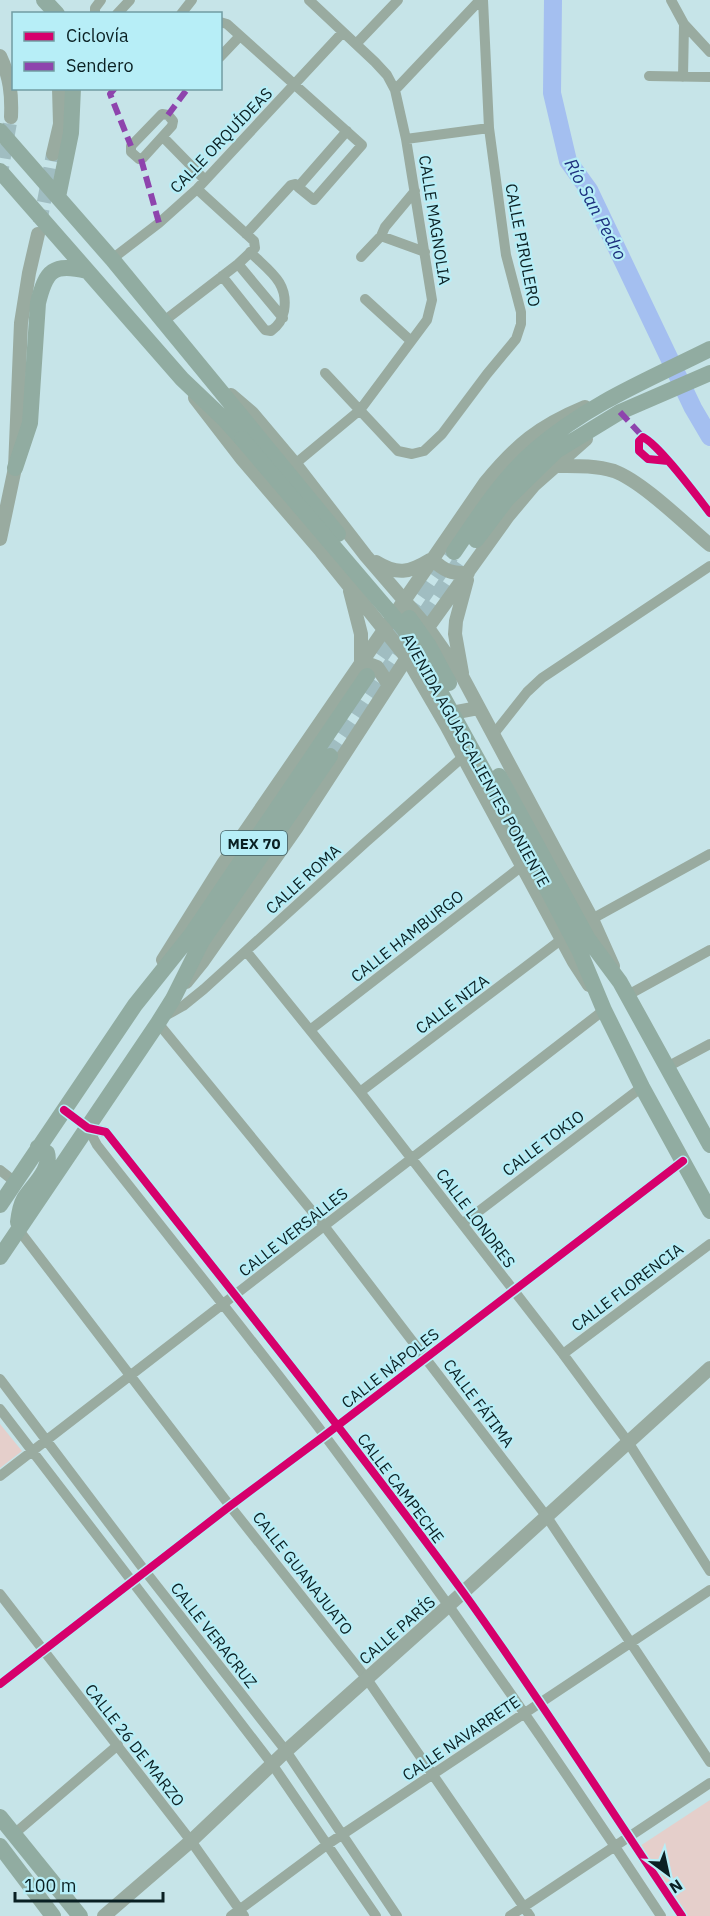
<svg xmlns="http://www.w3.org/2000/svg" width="710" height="1916" viewBox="0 0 710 1916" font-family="'IBM Plex Sans',sans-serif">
<rect width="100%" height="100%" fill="#c6e4e8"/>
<!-- green -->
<path fill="#e5cfcb" d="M0 1424 22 1451 0 1468Z
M710 1800V1916H686L640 1846Z"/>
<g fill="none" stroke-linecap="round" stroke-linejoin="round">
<!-- river -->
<path stroke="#a4bff0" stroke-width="18" d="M553 0 552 93 568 161 589 190 693 408 710 437"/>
<!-- tertiary-tunnel -->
<path stroke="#a0bdc1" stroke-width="14" stroke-dasharray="14 7" stroke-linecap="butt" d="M0 179 11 117
M40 223 53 154"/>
<!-- primary-tunnel -->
<path stroke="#a0bdc1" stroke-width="16" stroke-dasharray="16 8" stroke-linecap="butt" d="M367 676 451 556
M330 756 462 559"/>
<!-- minor -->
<path stroke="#99aba0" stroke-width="10" d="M671 0 684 24 683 77
M95 14V8L101 0
M117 14 130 0
M181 14 192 0
M220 22 227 24 362 145 314 200 298 187
M684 24 710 52
M356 44 398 0
M220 57 239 37
M649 76 710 77
M395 90 480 0
M162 114 168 115 173 121 172 126 143 158 139 159 131 152V146Z
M163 137 205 180
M406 139 489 128
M298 187 347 131
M246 234 291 185 295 184 298 187
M381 236 425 252
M361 257 381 236 385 227 415 191
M112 259 159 223 197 189 343 32
M238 264 283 318
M222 276 265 330 271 331C279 325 282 320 284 311 289 282 269 271 250 252
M365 299 411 341
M164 321 238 264 255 248 254 241 197 189
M325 373 398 451 412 454 424 451 442 434 487 374 516 339 521 324V312L506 255 489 128 483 0
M295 464 360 410 427 320 432 300 406 139 395 90 387 75 375 62 309 0
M493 735 527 692 542 678 710 566
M592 919 710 854
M246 951 360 1092 563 1354 628 1442 710 1571
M628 995 710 950
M165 1016 183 1006 204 989 366 842 464 756
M158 1023 325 1227 547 1517 710 1762
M310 1030 522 866
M667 1067 710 1044
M360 1092 562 939
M64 1110 88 1128 106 1132C226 1284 348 1435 463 1592 539 1697 609 1808 682 1916
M88 1128 97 1145C173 1242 251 1338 325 1436 442 1593 554 1753 661 1916
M0 1170 15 1182
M462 1224 642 1087
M18 1229 230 1506 367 1679 530 1916
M563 1354 710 1244
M0 1379 145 1571 286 1751 397 1916
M0 1409 272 1764 376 1916
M0 1476 604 1010
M0 1594 191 1841 244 1916
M0 1684 230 1506 324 1436 683 1161
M14 1834 118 1745
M231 1916 328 1844 710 1590
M510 1916 710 1783"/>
<!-- tertiary -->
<path stroke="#99aba0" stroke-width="14" d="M0 56C10 77 12 94 11 117
M53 154 60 124 59 88
M231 395 252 413 295 464 366 556 428 628 463 678 592 919 613 966
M195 398 242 459 321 551 407 658 446 725 574 962 589 985
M554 466C574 466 595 465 614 471 643 482 685 524 710 545
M0 539 15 468 21 323 29 273 38 234
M432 559C444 571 452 574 468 573
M376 562C397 575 409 573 430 560
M350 591 361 634V661L377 667 389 685
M424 633 508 516 534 485 586 439
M462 673 455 634 456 621 467 580
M447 723 457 712 478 708
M163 960 223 864 485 483C516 445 539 426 585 407
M186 982 203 961 297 827 410 653
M104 1916 191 1841 286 1751 448 1606 710 1368"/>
<!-- primary -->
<path stroke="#91aca1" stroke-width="16" d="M44 0 57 14
M0 131 112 259 338 534
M0 171 182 379 224 419 242 439
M58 197 71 133 73 88
M15 468 30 423 38 303C46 270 53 263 87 271
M476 540 507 499 556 451 620 412 710 373
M454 552C478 517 503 477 536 449 590 403 648 380 710 349
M499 776 588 939 620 982 710 1145
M520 837 579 950 604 1010 642 1087 710 1211
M0 1205 135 1005 191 935 367 676
M18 1222C19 1214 20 1206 24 1199 32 1186 52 1169 47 1153L38 1147
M0 1257 158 1023 173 999 202 941 330 756
M0 1817 80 1916
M0 1846 53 1916"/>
<!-- primary-bridge -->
<path stroke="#91aca1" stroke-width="16" d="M242 439 404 629 420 655 520 837
M409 618 429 646 449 683"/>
<!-- quiet -->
<path stroke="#8e44ad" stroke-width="6" stroke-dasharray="12 6" stroke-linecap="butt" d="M115 88 110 94 131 146
M168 115 188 88
M141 159 159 223
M620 412 643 437"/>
<defs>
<path id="cycleway" d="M668 461 648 459 639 451V441L643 437C660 446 696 495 710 513
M64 1110 88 1128 106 1132C226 1284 348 1435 463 1592 539 1697 609 1808 682 1916
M0 1684 230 1506 324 1436 683 1161"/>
</defs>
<!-- cycleway casing -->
<use href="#cycleway" stroke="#b7eef7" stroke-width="11"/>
<!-- cycleway -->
<use href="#cycleway" stroke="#d6006c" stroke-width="8"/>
</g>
<g text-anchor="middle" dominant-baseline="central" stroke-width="4.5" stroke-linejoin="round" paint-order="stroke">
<!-- shield labels -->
<rect fill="#b7eef7" stroke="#3e5e63" stroke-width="1.5" x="221" y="831" width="66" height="24" rx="4.5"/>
<g font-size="15" font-weight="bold" fill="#0a2023">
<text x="254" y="843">MEX 70</text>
</g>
<!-- street labels -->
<g font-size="16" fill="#0a2023" stroke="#b7eef7">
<text transform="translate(221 140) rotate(-46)">CALLE ORQUÍDEAS</text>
<text transform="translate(435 220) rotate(81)">CALLE MAGNOLIA</text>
<text transform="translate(523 245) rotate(79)">CALLE PIRULERO</text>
<text transform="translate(476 760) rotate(61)">AVENIDA AGUASCALIENTES PONIENTE</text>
<text transform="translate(303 879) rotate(-42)">CALLE ROMA</text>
<text transform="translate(407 936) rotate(-38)">CALLE HAMBURGO</text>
<text transform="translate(452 1004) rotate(-37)">CALLE NIZA</text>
<text transform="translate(543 1143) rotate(-37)">CALLE TOKIO</text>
<text transform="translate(476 1218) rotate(53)">CALLE LONDRES</text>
<text transform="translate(293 1232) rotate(-38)">CALLE VERSALLES</text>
<text transform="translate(627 1287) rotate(-37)">CALLE FLORENCIA</text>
<text transform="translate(390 1368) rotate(-38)">CALLE NÁPOLES</text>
<text transform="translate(479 1403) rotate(53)">CALLE FÁTIMA</text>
<text transform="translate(401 1488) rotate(53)">CALLE CAMPECHE</text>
<text transform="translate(303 1573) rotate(52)">CALLE GUANAJUATO</text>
<text transform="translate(397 1630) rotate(-41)">CALLE PARÍS</text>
<text transform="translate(214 1635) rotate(52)">CALLE VERACRUZ</text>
<text transform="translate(461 1738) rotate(-34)">CALLE NAVARRETE</text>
<text transform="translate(135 1745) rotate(52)">CALLE 26 DE MARZO</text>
</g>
<!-- water labels -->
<g font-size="18" font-style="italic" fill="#1e317f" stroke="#b7eef7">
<text transform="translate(596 209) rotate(62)">Río San Pedro</text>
</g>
</g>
<!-- legend -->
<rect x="12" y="12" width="210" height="78" fill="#b7eef7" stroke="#729ca2" stroke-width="1.5"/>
<rect x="24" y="32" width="30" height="9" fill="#d6006c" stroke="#729ca2" stroke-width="1.5"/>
<text x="66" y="42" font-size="18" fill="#0a2023">Ciclovía</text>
<rect x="24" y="62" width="30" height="9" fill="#8e44ad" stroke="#729ca2" stroke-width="1.5"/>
<text x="66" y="72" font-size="18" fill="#0a2023">Sendero</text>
<!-- north arrow -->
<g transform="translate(668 1874) rotate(147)" stroke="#b7eef7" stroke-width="4.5" paint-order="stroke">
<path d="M0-4.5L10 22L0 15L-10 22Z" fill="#0a2023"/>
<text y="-9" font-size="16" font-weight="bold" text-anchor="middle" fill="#0a2023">N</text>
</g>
<!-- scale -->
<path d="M15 1892v9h148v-9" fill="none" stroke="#0a2023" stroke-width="3"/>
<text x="24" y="1892" font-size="18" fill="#0a2023" stroke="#b7eef7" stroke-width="4.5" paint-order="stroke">100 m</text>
</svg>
